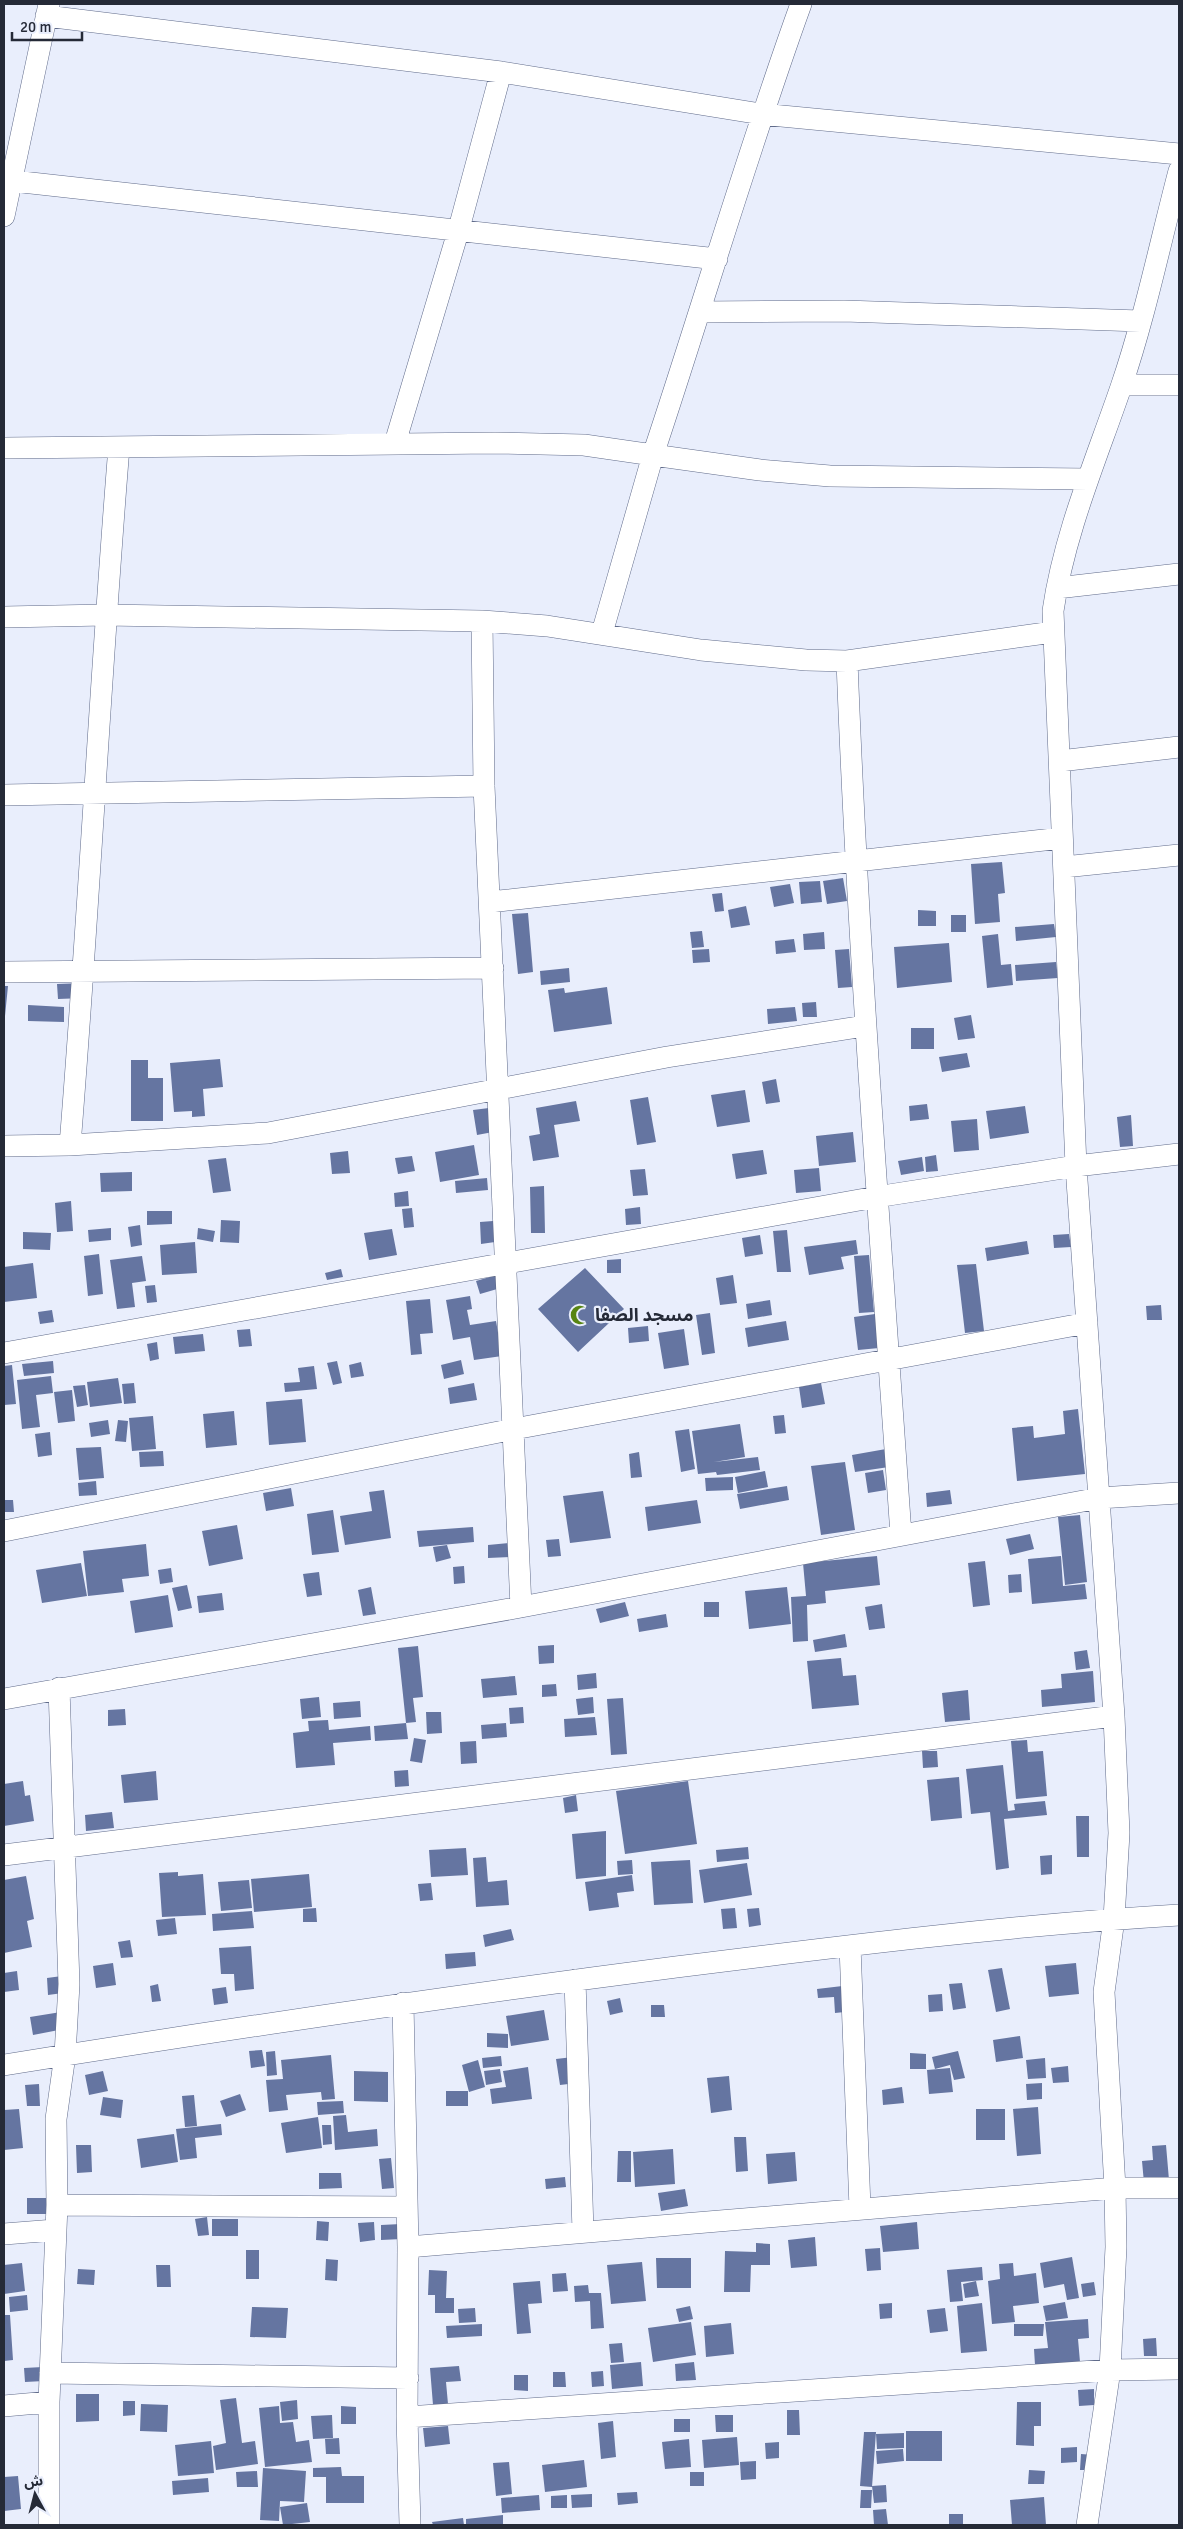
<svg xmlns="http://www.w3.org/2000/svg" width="1183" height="2529" viewBox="0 0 1183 2529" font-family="Signika,'Noto Sans Arabic',sans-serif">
<rect width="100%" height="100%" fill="#e9eefc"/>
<!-- building -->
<path fill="#6575a1" d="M1002 862 1005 893 998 894 1000 922 975 924 971 864Z
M843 878 847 901 827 904 823 881Z
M820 881 822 902 801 904 799 882Z
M790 884 794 903 774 907 770 887Z
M722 893 724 911 715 912 712 894Z
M746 906 750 925 731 928 728 910Z
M918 910 936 911V926H918Z
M528 913 533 972 518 974 512 914Z
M951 915H966V932H951Z
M1054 924 1056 937 1016 941 1015 927Z
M702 931 704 947 692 948 690 932Z
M824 932 825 949 804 950 803 934Z
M998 934 1001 965 1011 964 1013 985 987 988 982 936Z
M794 939 796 952 776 954 775 941Z
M949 943 952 982 897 988 894 947Z
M709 949 710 962 693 963 692 950Z
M849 949 852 987 838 988 835 950Z
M1056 962 1058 978 1016 981 1015 965Z
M569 968 570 982 541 985 540 971Z
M83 983 84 998 58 999 57 984Z
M4 986H8L5 1016H4Z
M607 987 612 1024 554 1032 548 990 564 988 565 993Z
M816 1002 817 1017H803L802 1003Z
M28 1005 64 1007V1022L28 1021Z
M795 1007 797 1021 768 1024 767 1009Z
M971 1015 975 1038 958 1040 954 1018Z
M911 1028H934V1049H911Z
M967 1053 970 1067 942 1072 939 1057Z
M220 1059 223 1087 203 1089 205 1116 192 1117V1111L174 1112 170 1063Z
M131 1060H148V1078H163V1121H131Z
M776 1079 780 1102 766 1104 762 1082Z
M745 1090 750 1122 717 1127 711 1095Z
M648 1097 656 1142 637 1145 630 1100Z
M576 1101 580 1121 554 1125 559 1157 533 1161 529 1136 540 1134 536 1108Z
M927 1104 929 1119 910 1121 909 1106Z
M1025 1106 1029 1133 990 1139 986 1111Z
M489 1108 493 1132 477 1135 473 1110Z
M1131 1115 1133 1146 1120 1147 1117 1117Z
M977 1119 979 1150 954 1152 951 1121Z
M853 1132 856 1162 819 1166 816 1136Z
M474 1145 479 1175 440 1182 435 1152Z
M763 1150 767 1174 736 1179 732 1154Z
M348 1151 350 1173 332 1174 330 1153Z
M936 1155 938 1171 926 1172 925 1157Z
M412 1156 415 1171 398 1174 395 1158Z
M922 1157 924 1171 901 1175 898 1161Z
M226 1158 231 1191 213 1193 208 1160Z
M819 1168 821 1191 796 1193 794 1170Z
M645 1169 648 1195 633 1196 630 1170Z
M132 1172V1191L101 1192 100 1173Z
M487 1178 488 1190 456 1193 455 1181Z
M544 1186 545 1233H531L530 1187Z
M408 1191 409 1206 395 1207 394 1193Z
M71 1201 73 1231 57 1232 55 1203Z
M640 1207 641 1224 626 1225 625 1209Z
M412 1208 414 1227 404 1228 402 1209Z
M147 1211H172V1224L147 1225Z
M221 1220 240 1221 239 1243 220 1242Z
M493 1221 495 1242 481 1244 480 1222Z
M140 1225 142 1245 131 1247 128 1227Z
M111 1228V1240L89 1242 88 1230Z
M198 1228 215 1231 213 1242 197 1239Z
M392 1229 397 1255 369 1260 364 1233Z
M787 1230 791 1272H777L773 1231Z
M23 1232 51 1233 50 1250 23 1249Z
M1069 1234 1071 1247 1054 1248 1053 1235Z
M760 1235 763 1254 745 1257 742 1238Z
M856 1240 858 1254 841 1257 844 1269 809 1275 804 1247Z
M1027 1241 1029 1254 987 1261 985 1248Z
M195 1242 197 1273 162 1275 160 1245Z
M99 1254 103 1294 88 1296 84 1256Z
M869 1255 874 1312 859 1313 854 1256Z
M142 1256 146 1281 132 1283 135 1307 117 1309 110 1260Z
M621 1259V1273H607V1260Z
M33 1263 37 1298 4 1302V1267Z
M976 1264 984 1331 965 1333 957 1265Z
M585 1268 624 1309 578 1352 538 1309Z
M341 1269 343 1277 327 1280 325 1273Z
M500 1274 504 1287 480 1294 476 1281Z
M733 1275 737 1303 720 1305 716 1278Z
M155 1285 157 1302 147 1303 145 1286Z
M470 1296 472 1309 467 1310 470 1325 496 1321 502 1356 474 1360 470 1337 453 1340 446 1300Z
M430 1299 433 1333 420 1334 422 1354 411 1355 406 1301Z
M770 1300 772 1315 748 1319 746 1304Z
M1161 1305 1162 1320H1147L1146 1306Z
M52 1310 54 1322 40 1324 38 1312Z
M710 1313 715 1353 702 1355 696 1315Z
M875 1314 879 1348 858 1350 854 1317Z
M786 1321 789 1340 748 1347 745 1328Z
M648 1326 649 1341 629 1343 628 1328Z
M250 1329 252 1346 239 1347 237 1330Z
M684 1329 689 1365 664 1369 658 1333Z
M203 1334 205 1351 175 1354 173 1337Z
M157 1342 159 1359 150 1361 147 1344Z
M461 1360 464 1374 444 1379 441 1365Z
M53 1361 54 1373 24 1376 22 1364Z
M337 1361 342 1383 333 1385 327 1363Z
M361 1362 364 1376 351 1378 349 1365Z
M12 1365 16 1404 4 1405V1366Z
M314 1366 317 1389 285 1392 284 1383 300 1382 298 1368Z
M51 1376 53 1393 36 1395 40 1427 22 1429 17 1380Z
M118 1378 122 1403 90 1407 87 1382Z
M134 1383 136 1403 124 1404 122 1384Z
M474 1383 477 1400 450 1404 448 1388Z
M821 1383 825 1404 802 1408 799 1387Z
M85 1385 88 1405 77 1407 73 1386Z
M72 1390 75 1421 58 1423 54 1392Z
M302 1399 306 1442 269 1445 266 1402Z
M1078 1409 1085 1474 1017 1481 1012 1428 1033 1426 1034 1438 1065 1434 1063 1411Z
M234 1411 237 1445 206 1448 203 1414Z
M784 1415 786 1433 775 1434 773 1416Z
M153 1416 156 1449 132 1451 129 1418Z
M108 1420 110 1434 91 1437 89 1423Z
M118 1420 128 1421 126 1442 115 1441Z
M740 1424 745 1457 714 1462 758 1457 760 1470 717 1475 716 1472 698 1474 692 1431Z
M689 1429 695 1469 681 1472 675 1431Z
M50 1432 52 1455 38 1457 35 1434Z
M101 1447 104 1478 79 1480 76 1448Z
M886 1449 889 1467 855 1472 852 1455Z
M163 1451 164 1466 140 1467 139 1452Z
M639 1452 642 1477 631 1478 629 1454Z
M845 1462 855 1530 821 1535 811 1466Z
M883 1470 886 1490 868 1493 865 1473Z
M765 1471 768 1487 738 1493 735 1477Z
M733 1477V1490L706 1491 705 1478Z
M96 1481 97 1495 79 1496 78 1483Z
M787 1486 789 1500 740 1509 737 1494Z
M291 1488 294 1506 266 1511 263 1493Z
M384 1490 391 1538 345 1545 340 1516 372 1511 369 1492Z
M950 1490 952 1504 927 1507 926 1493Z
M603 1491 611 1538 570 1543 563 1496Z
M4 1500H13L14 1512H4Z
M697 1500 701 1523 648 1531 645 1507Z
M333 1510 339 1552 312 1555 307 1514Z
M1080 1515 1087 1582 1065 1585 1058 1517Z
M237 1525 243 1559 209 1566 202 1531Z
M473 1527 474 1542 419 1547 417 1531Z
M1030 1534 1034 1549 1010 1555 1006 1539Z
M559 1539 561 1556 548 1557 546 1540Z
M509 1543 510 1557 488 1558V1545Z
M146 1544 149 1576 122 1579 124 1592 88 1596 83 1551Z
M447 1545 451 1558 436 1562 433 1547Z
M877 1556 880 1585 825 1591 826 1603 807 1605 808 1641 793 1642 791 1597 806 1596 803 1563Z
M1061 1556 1063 1586 1085 1584 1087 1599 1032 1604 1028 1559Z
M985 1561 990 1605 973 1607 968 1563Z
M81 1563 87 1596 42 1603 36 1570Z
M464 1566 465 1583 454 1584 453 1567Z
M171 1568 173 1582 160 1584 158 1570Z
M319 1572 322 1595 307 1597 303 1574Z
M1021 1574 1022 1592 1009 1593 1008 1575Z
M187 1585 192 1608 178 1611 172 1588Z
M371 1587 376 1614 363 1616 358 1590Z
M787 1587 791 1624 749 1629 745 1591Z
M222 1593 224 1610 199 1613 197 1596Z
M168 1595 173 1627 135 1633 130 1601Z
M625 1602 629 1616 600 1623 596 1609Z
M704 1602H719V1617H704Z
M882 1604 885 1628 869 1630 865 1607Z
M666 1614 668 1627 639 1632 637 1619Z
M845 1634 847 1647 815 1652 813 1640Z
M554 1645V1663L539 1664 538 1646Z
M418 1646 423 1697 413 1698 416 1722 406 1723 398 1648Z
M1087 1650 1090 1668 1076 1670 1074 1652Z
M841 1658 843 1676 856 1675 859 1705 812 1709 807 1661Z
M1093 1671 1095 1702 1042 1707 1041 1690 1062 1688 1061 1674Z
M596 1673 597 1688 578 1690 577 1675Z
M515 1676 517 1695 483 1698 481 1679Z
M556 1684 557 1696 542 1697V1685Z
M968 1690 970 1720 945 1722 942 1693Z
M319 1697 321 1717 302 1719 300 1699Z
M593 1697 594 1713 578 1715 576 1699Z
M623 1698 627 1754 611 1755 607 1699Z
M360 1701 361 1717 334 1719 333 1703Z
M523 1707 524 1723 510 1724 509 1708Z
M125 1709 126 1725 108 1726V1710Z
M426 1712H441L442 1733 427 1734Z
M595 1717 597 1735 565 1737 564 1719Z
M328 1720 329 1730 370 1726 371 1740 333 1743 335 1765 296 1768 293 1733 309 1731 308 1721Z
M406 1723 408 1739 375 1741 374 1726Z
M506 1723 507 1737 482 1739 481 1725Z
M414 1738 426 1740 422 1763 410 1761Z
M1027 1740 1028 1752 1043 1751 1047 1796 1016 1799 1011 1741Z
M476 1741 477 1763 461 1764 460 1742Z
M922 1751H937L938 1767 923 1768Z
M1003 1765 1008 1811 1015 1810 1014 1804 1045 1801 1047 1815 1004 1819 1009 1868 996 1870 990 1812 971 1814 966 1769Z
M408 1770 409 1786 395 1787 394 1771Z
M156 1771 158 1800 124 1803 121 1775Z
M959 1777 962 1818 931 1821 927 1780Z
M23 1781 25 1796 30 1795 34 1821 4 1826V1784Z
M688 1781 697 1844 625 1854 616 1791Z
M576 1795 578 1811 565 1813 563 1798Z
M112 1812 114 1828 86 1831 85 1815Z
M1076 1816H1089V1857H1077Z
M606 1831V1876L576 1879 572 1834Z
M748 1847 749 1859 717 1862 716 1850Z
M466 1848 468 1875 431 1877 429 1850Z
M1052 1855V1874L1041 1875 1040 1856Z
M486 1857 488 1882 507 1880 509 1905 476 1907 473 1858Z
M632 1860 633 1874 618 1875 617 1861Z
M690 1860 693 1903 654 1905 651 1862Z
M747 1863 752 1895 704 1903 699 1870Z
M178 1872V1876L203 1874 206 1915 162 1917 159 1873Z
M309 1874 312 1907 254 1912 251 1879Z
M632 1875 634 1891 617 1893 619 1907 589 1911 585 1882Z
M26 1876 34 1919 27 1921 32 1947 4 1953V1880Z
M249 1880 252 1908 221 1911 218 1882Z
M431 1883 433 1900 420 1901 418 1884Z
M316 1908 317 1922H303V1909Z
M735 1908 737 1928 723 1929 721 1909Z
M759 1908 761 1925 749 1927 747 1909Z
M252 1911 254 1928 213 1931 212 1914Z
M175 1918 177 1934 158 1936 156 1920Z
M511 1929 514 1940 485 1947 483 1935Z
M130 1940 133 1957 121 1958 118 1942Z
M251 1946 254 1989 235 1991 234 1974H221L219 1948Z
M475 1952 476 1966 446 1969 445 1954Z
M113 1963 116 1985 96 1988 93 1966Z
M1076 1963 1079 1994 1049 1997 1045 1966Z
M1002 1968 1010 2009 996 2012 988 1970Z
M17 1971 19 1990 4 1992V1973Z
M62 1976 63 1993 48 1995 47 1978Z
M962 1983 966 2008 953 2010 949 1984Z
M158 1984 161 2001 152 2002 150 1986Z
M851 1985 854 2011 835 2013 834 1997 818 1998 817 1989Z
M226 1987 228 2003 214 2005 212 1989Z
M942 1994 943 2011 929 2012 928 1995Z
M620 1998 623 2012 610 2015 607 2001Z
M651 2005H664L665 2017H651Z
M544 2010 549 2040 511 2046 506 2016Z
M61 2012 64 2029 33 2035 30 2017Z
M487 2033 508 2034V2048L487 2047Z
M1020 2036 1023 2058 996 2062 993 2040Z
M262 2050 265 2066 251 2068 249 2051Z
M275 2051 277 2075 267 2076 266 2052Z
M958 2051 965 2078 954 2080 950 2065 935 2069 932 2057Z
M910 2053 926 2054V2069H910Z
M331 2055 335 2099 322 2100 321 2092 286 2095 288 2110 269 2112 266 2080 283 2079 281 2060Z
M501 2056 502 2066 483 2068 482 2058Z
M573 2057 577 2083 560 2085 556 2059Z
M1045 2058 1046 2078 1028 2079 1026 2060Z
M478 2060 485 2087 469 2092 462 2065Z
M1068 2066 1069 2082 1053 2083 1051 2068Z
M528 2067 532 2099 492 2104 490 2089 506 2087 503 2071Z
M950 2068 953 2092 929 2094 927 2070Z
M500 2069 502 2082 486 2085 484 2071Z
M103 2071 108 2091 89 2095 85 2075Z
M354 2071 388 2072V2102L354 2101Z
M729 2076 732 2110 711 2113 707 2078Z
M1042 2083V2099L1027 2100 1026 2084Z
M39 2084 40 2106H27L25 2085Z
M902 2087 904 2103 883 2105 882 2090Z
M446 2091H468V2106H446Z
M240 2094 246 2110 226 2117 220 2101Z
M194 2095 197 2126 185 2127 182 2096Z
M103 2097 123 2100 121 2118 100 2115Z
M343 2101 344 2113 318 2115 317 2102Z
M1038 2107 1041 2154 1017 2156 1013 2109Z
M19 2109 23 2148 4 2150V2110Z
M976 2109H1005V2140H976Z
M346 2115 348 2132 377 2129 378 2146 335 2150 333 2116Z
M318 2117 322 2148 286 2153 281 2123Z
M221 2124 222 2135 195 2138 197 2158 180 2160 176 2129Z
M322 2125H331L332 2144 323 2145Z
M174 2134 178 2162 141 2168 137 2139Z
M734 2137H746L748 2171 736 2172Z
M76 2145H91L92 2172 77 2173Z
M1166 2145 1169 2180 1144 2183 1142 2161 1153 2160 1152 2146Z
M673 2149 675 2184 635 2187 633 2152Z
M618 2151H631V2182H617Z
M795 2152 797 2181 768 2184 766 2154Z
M391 2158 394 2188 382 2189 379 2159Z
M319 2173H341L342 2188 319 2189Z
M565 2177 566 2187 546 2189 545 2179Z
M685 2189 688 2206 661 2211 658 2193Z
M27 2198H46V2214H27Z
M207 2217 209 2235 198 2236 195 2219Z
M212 2219H238V2236H212Z
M317 2221 329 2222 328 2241 316 2240Z
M374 2222 375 2240 360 2242 358 2223Z
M917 2222 919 2249 883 2252 880 2226Z
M401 2224 402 2239 381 2240V2225Z
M815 2237 817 2266 791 2268 788 2240Z
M756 2243 770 2244V2265H751L750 2292H724L725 2251 756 2252Z
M880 2248 881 2270 867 2271 865 2249Z
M246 2250H259V2279H246Z
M1072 2257 1079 2298 1067 2300 1064 2284 1044 2288 1040 2263Z
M656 2258H691V2288H657Z
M326 2259 338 2260 337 2281 325 2280Z
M642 2262 646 2301 611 2304 607 2265Z
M22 2263 25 2291 4 2294V2265Z
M1013 2263 1014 2276 1036 2273 1039 2303 1013 2306 1015 2322 992 2324 988 2281 1000 2279 999 2264Z
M156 2265H170L171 2287H157Z
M982 2267 983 2280 961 2282 963 2301 950 2302 947 2270Z
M78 2269 95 2270 94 2285 77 2284Z
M429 2270 447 2271 446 2298H454V2313H435V2295H428Z
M566 2273 568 2291 553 2292 552 2274Z
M540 2281 542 2303 528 2304 531 2333 517 2334 513 2283Z
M976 2281 979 2296 965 2298 963 2284Z
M1094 2282 1096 2295 1083 2297 1081 2284Z
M588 2285 589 2293H601L604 2328 591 2329 590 2301 575 2302 574 2286Z
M27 2295 28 2310 10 2312 9 2297Z
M1065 2302 1068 2318 1046 2321 1043 2306Z
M892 2303V2318L880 2319 879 2304Z
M982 2303 987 2351 961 2353 957 2306Z
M690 2306 693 2319 679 2322 676 2309Z
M252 2307 288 2308 286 2338 250 2337Z
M475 2308 476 2322 459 2323 458 2309Z
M945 2308 948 2331 930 2333 927 2310Z
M4 2315H10L13 2360 4 2361Z
M1088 2319 1089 2338 1078 2339 1080 2362 1035 2365 1034 2349 1048 2348 1045 2322Z
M691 2322 696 2355 653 2362 648 2328Z
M731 2323 734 2354 706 2357 704 2326Z
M482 2324V2336L447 2338 446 2326Z
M1014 2324H1044L1043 2336H1014Z
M1156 2338 1157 2356H1144L1143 2339Z
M622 2343 624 2362 611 2363 609 2344Z
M641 2362 643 2386 612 2389 610 2365Z
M694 2362 696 2380 676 2381 675 2364Z
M459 2366 461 2381 446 2382 448 2404 433 2405 430 2368Z
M43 2367 44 2381 25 2382 24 2368Z
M603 2371 604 2386 592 2387 591 2372Z
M553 2372H565L566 2387H553Z
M514 2375H528V2391L514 2390Z
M1094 2389V2405L1079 2406 1078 2390Z
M76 2394H99V2421L76 2422Z
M236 2398 242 2443 255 2441 258 2464 216 2470 213 2446 226 2443 220 2400Z
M297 2400 298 2419 282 2421 280 2402Z
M123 2401H135V2415L123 2416Z
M1017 2402H1041V2426H1034V2446L1016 2445Z
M141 2404 168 2405 167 2432 140 2431Z
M279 2406 280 2423 293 2422 296 2442 309 2440 312 2462 265 2467 259 2408Z
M341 2406 356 2407V2424H341Z
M787 2410H799L800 2435H787Z
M332 2415 333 2438 313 2439 311 2416Z
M715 2415H733V2432H716Z
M674 2419H690V2432H674Z
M613 2421 616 2457 601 2459 598 2423Z
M448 2426 450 2444 425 2447 423 2428Z
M906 2431H942V2461H906Z
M864 2432H876L872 2487 860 2486Z
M904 2433V2448L877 2449 876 2434Z
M737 2437 739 2465 704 2468 702 2440Z
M339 2438 340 2454H326L325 2439Z
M689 2439 691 2467 665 2469 662 2442Z
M211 2441 214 2473 178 2476 175 2445Z
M779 2442V2458L766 2459 765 2443Z
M1077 2447V2462L1061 2463V2448Z
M903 2449 904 2461 877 2464 876 2451Z
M1081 2454 1094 2455 1093 2470H1080Z
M584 2460 587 2487 545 2492 542 2465Z
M756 2461V2479L741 2480 740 2462Z
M509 2462 512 2494 496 2496 493 2463Z
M341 2467 342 2476H364V2503H326V2477H313V2468Z
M263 2468 306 2471 304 2502 280 2501 279 2521 260 2520Z
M1029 2470 1045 2471 1044 2484H1028Z
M257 2471 258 2487H237L236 2472Z
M690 2472H704V2486H690Z
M18 2476 21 2509 4 2511V2477Z
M208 2478 209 2492 173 2495 172 2481Z
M886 2485 887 2502 874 2503 872 2486Z
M861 2490H872L871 2508H860Z
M637 2492 638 2503 618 2505 617 2493Z
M592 2494V2507L572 2508 571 2495Z
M539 2495 540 2510 502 2513 501 2498Z
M567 2495V2508H551V2496Z
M1044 2497 1046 2525H1012L1010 2500Z
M307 2503 310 2522 283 2525 280 2507Z
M886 2509 888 2525H874L873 2510Z
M949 2514H963V2525H949Z
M503 2515V2525H466V2519Z
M463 2518 464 2525H433L432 2522Z"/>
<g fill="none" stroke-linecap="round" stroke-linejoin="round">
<defs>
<path id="minor" d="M46 16 501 72 761 114 1179 154
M4 180 717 259
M4 216 49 4
M701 312 844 311 1140 321
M1122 385H1179
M395 443 458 232 501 72
M4 448 495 443 584 445 653 455C703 305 747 153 801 4
M1057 588 1179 574
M4 617 105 615 482 621 547 626 701 650 806 660 847 661 1053 632
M482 621 484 786 521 1607
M602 633 653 455 760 470 830 476 1088 479
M847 661C858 953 881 1244 901 1535
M1060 761 1179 747
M4 795 484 786
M1064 867 1179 855
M490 902 1062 838
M4 972 493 968
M70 1145C89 912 100 679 119 447
M4 1146 70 1145 268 1133 667 1057 865 1026
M4 1353 876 1197 1076 1166 1179 1154
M4 1531 514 1429 1087 1323
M4 1699 521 1607 1099 1498 1179 1493
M4 1855 1114 1716
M850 1946 860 2208
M575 1980 583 2231
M403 2003 408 2247 407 2417 410 2525
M4 2065C227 2029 451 1996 676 1967 843 1946 1011 1925 1179 1915
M57 2205 407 2207
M4 2234 55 2230
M408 2247 1115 2188H1179
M50 2373 408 2378
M4 2406 49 2402
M407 2417 1110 2370 1179 2369
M49 2525V2402L57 2205 56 2119 65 2055 69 1984 59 1688
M1087 2525 1110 2370 1116 2247 1115 2188 1104 1992 1114 1919 1119 1833 1114 1716 1076 1166 1053 611C1064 534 1096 460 1121 387 1145 317 1160 243 1179 171"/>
</defs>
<!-- minor casing -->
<use href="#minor" stroke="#606b8a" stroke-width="22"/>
<!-- minor -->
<use href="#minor" stroke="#fff" stroke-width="21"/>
</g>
<!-- icons -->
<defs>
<symbol id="mosque-bare" viewBox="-9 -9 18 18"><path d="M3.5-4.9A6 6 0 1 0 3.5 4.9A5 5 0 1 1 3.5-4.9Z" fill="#588513" stroke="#e9eefc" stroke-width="2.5" paint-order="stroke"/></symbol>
</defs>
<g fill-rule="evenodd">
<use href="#mosque-bare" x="566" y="1301" width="28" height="28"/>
</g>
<g text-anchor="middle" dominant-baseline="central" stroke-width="4.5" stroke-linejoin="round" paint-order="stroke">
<!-- poi labels -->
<g font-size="18" font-weight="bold" fill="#252a37" stroke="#e9eefc" text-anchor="start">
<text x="595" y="1315">مسجد الصفا</text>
</g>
</g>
<!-- border -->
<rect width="1183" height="2529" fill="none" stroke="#252a37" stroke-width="10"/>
<!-- north arrow -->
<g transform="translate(35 2494) rotate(353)" stroke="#e9eefc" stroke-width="4" paint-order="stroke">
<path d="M0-4L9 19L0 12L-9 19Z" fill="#252a37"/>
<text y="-8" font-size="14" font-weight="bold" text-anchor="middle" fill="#252a37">ش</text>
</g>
<!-- scale -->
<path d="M12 32v8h70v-8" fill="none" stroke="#252a37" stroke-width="2.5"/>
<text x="20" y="32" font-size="15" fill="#252a37" stroke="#e9eefc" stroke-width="4" paint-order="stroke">20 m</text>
</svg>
